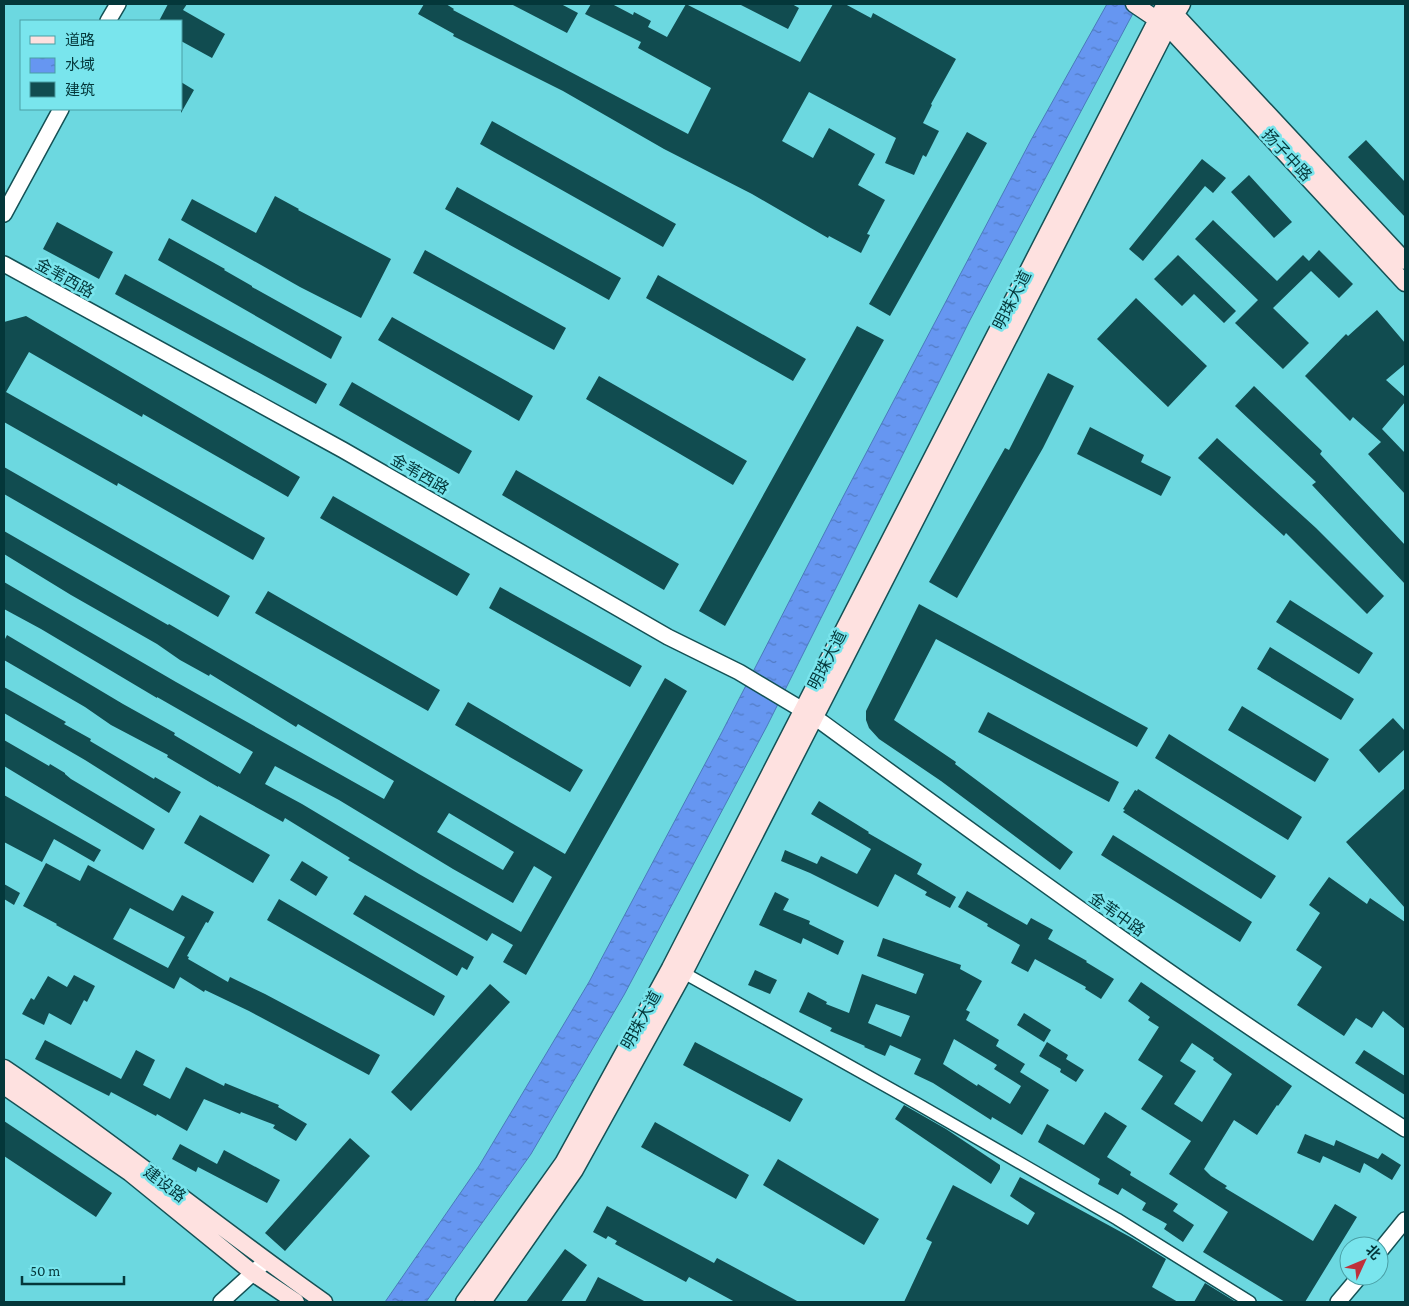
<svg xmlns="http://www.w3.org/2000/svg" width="1409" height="1306" viewBox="0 0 1409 1306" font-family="'Crimson Pro','Noto Sans SC',serif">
<defs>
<pattern id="water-ripples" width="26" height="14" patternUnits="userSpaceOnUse" patternTransform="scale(1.25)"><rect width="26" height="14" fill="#6696f1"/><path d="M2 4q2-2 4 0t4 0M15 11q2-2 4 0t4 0" fill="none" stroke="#527bc4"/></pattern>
</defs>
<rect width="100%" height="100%" fill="#6cd8e0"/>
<!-- water -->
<path fill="url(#water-ripples)" stroke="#497aba" d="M1107 4H1138L970 320 767 726 624 995 531 1154 426 1302H385L479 1166 589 982 722 732 844 495 1031 140Z"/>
<!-- building -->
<path fill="#114c50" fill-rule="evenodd" d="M168 4H187L183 10 225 34 212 58 181 41V21H159Z
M424 4H446L454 9 453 10 688 134 711 88 638 48 641 42 585 14 591 4H612L633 15 634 12 651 21 648 27 667 37 686 4 800 62 833 4H845L871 18 873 13 956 59 931 104 932 105 923 123 939 131 926 157 923 155 914 175 885 163 896 138 809 92 782 141 813 158 829 128 875 154 858 185 885 200 867 234 870 235 861 253 829 236 828 238 752 194 664 149 563 91 453 36 454 34 418 14Z
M511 4H561L578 13 567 33Z
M739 4H792L799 8 788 29Z
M181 82 194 90 181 113Z
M492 121 676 224 663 247 480 144Z
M967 132 987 143 890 316 869 304Z
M1366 140 1405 182V217L1348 157Z
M1202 159 1226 178 1213 193 1205 186 1143 261 1129 249Z
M1249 175 1292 222 1274 238 1231 192Z
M457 187 621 278 609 300 445 209Z
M275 196 299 209 298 210 391 259 361 318 300 287 181 220 192 199 256 233Z
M1213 220 1277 281 1303 255 1309 261 1319 250 1353 284 1339 298 1311 271 1273 308 1309 343 1283 369 1235 323 1258 300 1195 239Z
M57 222 113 252 99 279 43 249Z
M169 238 225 269 224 270 252 286V287L342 337 331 359 158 260Z
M425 250 566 328 554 350 413 273Z
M1178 255 1236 311 1224 323 1194 294 1182 306 1154 279Z
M125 274 327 384 316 404 115 294Z
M658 275 806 359 793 381 646 298Z
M1136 298 1207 366 1168 407 1097 339Z
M1377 310 1405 343V364L1386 380 1405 397V402L1382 429 1405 453V494L1368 454 1381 442 1353 417 1350 421 1305 376 1346 334 1348 336Z
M26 316 300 477 288 497 143 414 142 417 29 352 6 392 265 538 253 560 118 483 117 486 4 422V322Z
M392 317 533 396 519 421 378 340Z
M857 326 884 340 725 626 699 611Z
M1048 373 1074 386 1043 448 957 598 929 582 1005 448 1009 450Z
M599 376 747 461 733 485 586 399Z
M352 382 472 451 459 474 339 405Z
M1254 386 1322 451 1320 454 1405 545V584L1312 485 1316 482 1235 406Z
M1090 427 1144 455 1141 462 1171 477 1161 496 1077 454Z
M1217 438 1316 528 1384 596 1367 614 1286 533 1284 536 1198 458Z
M4 467 230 596 218 617 4 494Z
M516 470 679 564 664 590 502 495Z
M333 496 470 574 457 596 320 518Z
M4 531 168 625 169 624 565 854 665 678 687 691 526 975 503 962 513 945 492 933 487 941 348 860 350 858 285 818 283 822 218 786V787L167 757 168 755 111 725 85 707 4 660V641L7 635 123 704 175 733 174 735 240 774 253 752 157 697V698L41 629 4 609V582L176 682 384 799 394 781 298 724 296 727 210 674 209 676 180 660 157 644 71 595 4 554ZM275 766 339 800 453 869 513 903 534 866 552 877 521 932 419 874 302 804 265 784ZM449 813 514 852 503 870 437 832Z
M500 587 642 666 630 687 489 608Z
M268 591 440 690 428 711 255 613Z
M1290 600 1373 653 1359 674 1276 622Z
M919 604 1148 728 1137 747 936 639 894 720 956 762 955 764 1073 852 1060 870 941 781 879 739 869 728 866 720V711Z
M1270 647 1354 699 1341 720 1257 669Z
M4 687 66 722 64 724 91 739 90 741 154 779 155 777 181 792 169 813 85 760 4 713Z
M468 702 583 770 570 792 455 725Z
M1242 706 1329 759 1315 782 1228 730Z
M988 712 1119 782 1109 802 978 732Z
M1393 718 1405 731V749L1379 773 1359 750Z
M1169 734 1302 817 1288 840 1155 758Z
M4 740 49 766 50 764 65 773V774L71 779 155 829 143 850 4 766Z
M1405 788V908L1346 842Z
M1138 789 1276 876 1261 899 1123 812 1125 810 1123 809 1135 790 1137 791Z
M4 795 101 850 94 862 54 839 42 862 4 842Z
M819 801 869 832 868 833 922 864 917 874 956 897 950 908 925 895 927 892 895 874 878 907 810 873 781 861 785 850 817 864 821 856 857 874 871 849 811 814Z
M200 815 270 855 253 883 184 843Z
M1113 835 1252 922 1240 942 1101 855Z
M302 861 328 877 316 896 290 880Z
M46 863 80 881 88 865 173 911 182 895 214 912 208 923 206 922 187 956 189 957 188 959 228 982 230 977 265 994 380 1055 369 1075 249 1011 205 990 204 992 180 977 174 989 56 925 57 924 23 906ZM130 908 185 937 168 968 113 939Z
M1329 877 1367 904 1370 898 1405 922V1029L1383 1011 1372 1028 1356 1018 1344 1036 1297 1005 1322 967 1296 950 1320 913 1309 905Z
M4 884 20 893 14 905 4 899Z
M967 891 1027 925 1031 918 1053 930 1048 939 1087 961 1086 962 1114 979 1101 999 1085 989 1086 987 1035 959 1028 972 1011 963 1020 945 987 926 988 924 958 907Z
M775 892 789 899 783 910 810 921 809 924 844 941 838 955 803 938 801 944 759 925Z
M365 895 474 957 467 970 462 967 457 976 353 914Z
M279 899 445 996 434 1016 267 920Z
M883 938 961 965 960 969 982 981 966 1010 970 1012 966 1020 999 1040 996 1046 1025 1064 1020 1072 1049 1090 1022 1135 992 1117 991 1120 933 1083 914 1074 921 1059 890 1045 885 1056 864 1047 865 1046 830 1031 832 1028 799 1012 808 992 827 1002 826 1004 849 1013 862 974 916 994 924 974 877 956ZM876 1004 910 1016 901 1037 868 1023ZM954 1039 997 1065 994 1069 1021 1086 1010 1104 978 1084 977 1086 943 1064Z
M755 970 777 980 770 994 748 985Z
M74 975 95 986 87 1002 84 1000 71 1025 49 1013 44 1025 22 1014 31 998 34 1000 48 976 67 987Z
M1141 982 1292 1086 1278 1106 1277 1105 1257 1135 1234 1120 1204 1169 1211 1176 1227 1186 1225 1188 1313 1241 1335 1204 1357 1217 1305 1302H1285L1203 1252 1228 1212 1169 1174 1191 1141 1141 1109 1163 1076 1138 1060 1159 1027 1148 1020 1150 1017 1128 1001ZM1192 1043 1214 1058 1213 1060 1232 1074 1202 1122 1174 1104 1196 1071 1180 1061Z
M490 984 510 1002 411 1111 391 1092Z
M1024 1013 1051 1030 1044 1042 1017 1025Z
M45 1040 121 1079 136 1050 155 1060 143 1085 170 1099 186 1067 224 1086 225 1083 279 1105 278 1107 307 1124 296 1141 273 1128 275 1125 241 1112 240 1114 204 1099 187 1131 157 1114 156 1116 111 1092 109 1096 35 1059Z
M695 1042 803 1099 790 1122 683 1065Z
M1047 1042 1068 1055 1066 1059 1084 1070 1076 1082 1060 1072 1061 1069 1039 1056Z
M1364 1050 1405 1076V1095L1355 1063Z
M904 1105 946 1129 1000 1165V1169L991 1184 895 1119Z
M1105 1112 1127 1126 1107 1157 1131 1172 1130 1175 1178 1204 1173 1211 1194 1225 1183 1242 1164 1229 1167 1224 1142 1210 1146 1203 1122 1188 1118 1195 1098 1184 1100 1179 1038 1142 1047 1124 1084 1145Z
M4 1121 112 1193 96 1217 4 1156Z
M655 1122 749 1175 736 1199 641 1147Z
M1305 1134 1334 1146 1336 1140 1378 1159 1382 1153 1401 1165 1392 1180 1364 1163 1360 1173 1323 1156 1320 1163 1297 1153Z
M350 1138 370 1156 285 1251 265 1233Z
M180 1144 217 1164 224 1150 280 1180 267 1203 198 1167 196 1172 172 1159Z
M778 1159 879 1219 864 1245 763 1185Z
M1020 1177 1132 1238 1166 1259 1152 1287 1178 1302H904L932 1242 926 1239 953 1185 1028 1225 1035 1213 1010 1196Z
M607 1206 714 1263 717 1258 799 1302H735L689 1277 686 1282 615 1244 617 1241 608 1236 606 1239 593 1232Z
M565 1249 587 1265 561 1302H526Z
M598 1277 646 1302H585Z
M1205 1283 1236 1302H1194Z"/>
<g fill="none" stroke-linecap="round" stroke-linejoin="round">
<defs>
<path id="minor" d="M684 973 916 1103 1117 1219 1250 1302"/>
<path id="tertiary" d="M108 21 118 4
M4 214 61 109
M4 264 343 450 668 637 739 672 816 718C1009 859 1203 1001 1405 1129
M1379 1252 1405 1220
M221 1302 266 1261
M1338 1302 1360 1276"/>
<path id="secondary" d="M1134 4 1168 27 1405 283
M1169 9 1175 14 1405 261
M4 1068C114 1142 216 1226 324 1302
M4 1086 130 1173 253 1273 296 1302
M464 1302 563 1163 670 968 1165 4
M483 1302 575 1170 684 973 1168 27 1182 4"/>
</defs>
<!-- minor casing -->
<use href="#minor" stroke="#145155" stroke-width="14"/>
<!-- tertiary casing -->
<use href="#tertiary" stroke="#145155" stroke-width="18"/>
<!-- secondary casing -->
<use href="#secondary" stroke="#145155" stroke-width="19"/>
<!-- minor -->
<use href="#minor" stroke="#fff" stroke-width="11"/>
<!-- tertiary -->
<use href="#tertiary" stroke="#fff" stroke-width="15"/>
<!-- secondary -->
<use href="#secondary" stroke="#fee1e0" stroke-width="16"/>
</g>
<g text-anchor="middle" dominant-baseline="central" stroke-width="5" stroke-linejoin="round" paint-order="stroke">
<!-- street labels -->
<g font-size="16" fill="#04373a" stroke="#79e5ed">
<text transform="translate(1287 155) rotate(47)">扬子中路</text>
<text transform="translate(65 278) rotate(29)">金苇西路</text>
<text transform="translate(1012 300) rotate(-63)">明珠大道</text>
<text transform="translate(420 474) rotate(30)">金苇西路</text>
<text transform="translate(827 660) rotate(-63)">明珠大道</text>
<text transform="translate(1117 914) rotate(35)">金苇中路</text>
<text transform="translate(641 1020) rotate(-61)">明珠大道</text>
<text transform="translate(165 1184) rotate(37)">建设路</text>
</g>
</g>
<!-- border -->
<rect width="1409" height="1306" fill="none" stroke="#04373a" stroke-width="10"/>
<!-- legend -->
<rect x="20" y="20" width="162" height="90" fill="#79e5ed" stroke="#4a9fa5"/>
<rect x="30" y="36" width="25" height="8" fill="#fee1e0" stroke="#4a9fa5"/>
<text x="65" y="45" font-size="15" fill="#04373a">道路</text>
<rect x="30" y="58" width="25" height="15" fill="url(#water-ripples)" stroke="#4a9fa5"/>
<text x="65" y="70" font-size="15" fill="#04373a">水域</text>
<rect x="30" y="82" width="25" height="15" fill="#114c50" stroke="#4a9fa5"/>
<text x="65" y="95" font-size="15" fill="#04373a">建筑</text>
<!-- north arrow -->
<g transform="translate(1364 1261) rotate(46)"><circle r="24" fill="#79e5ed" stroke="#4a9fa5"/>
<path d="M0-4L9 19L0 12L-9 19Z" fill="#c0303b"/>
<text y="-8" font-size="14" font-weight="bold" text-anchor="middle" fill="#04373a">北</text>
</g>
<!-- scale -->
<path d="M22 1276v8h102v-8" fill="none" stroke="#04373a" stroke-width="2.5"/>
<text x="30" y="1276" font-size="15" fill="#04373a" stroke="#79e5ed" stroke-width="4" paint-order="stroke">50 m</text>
</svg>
